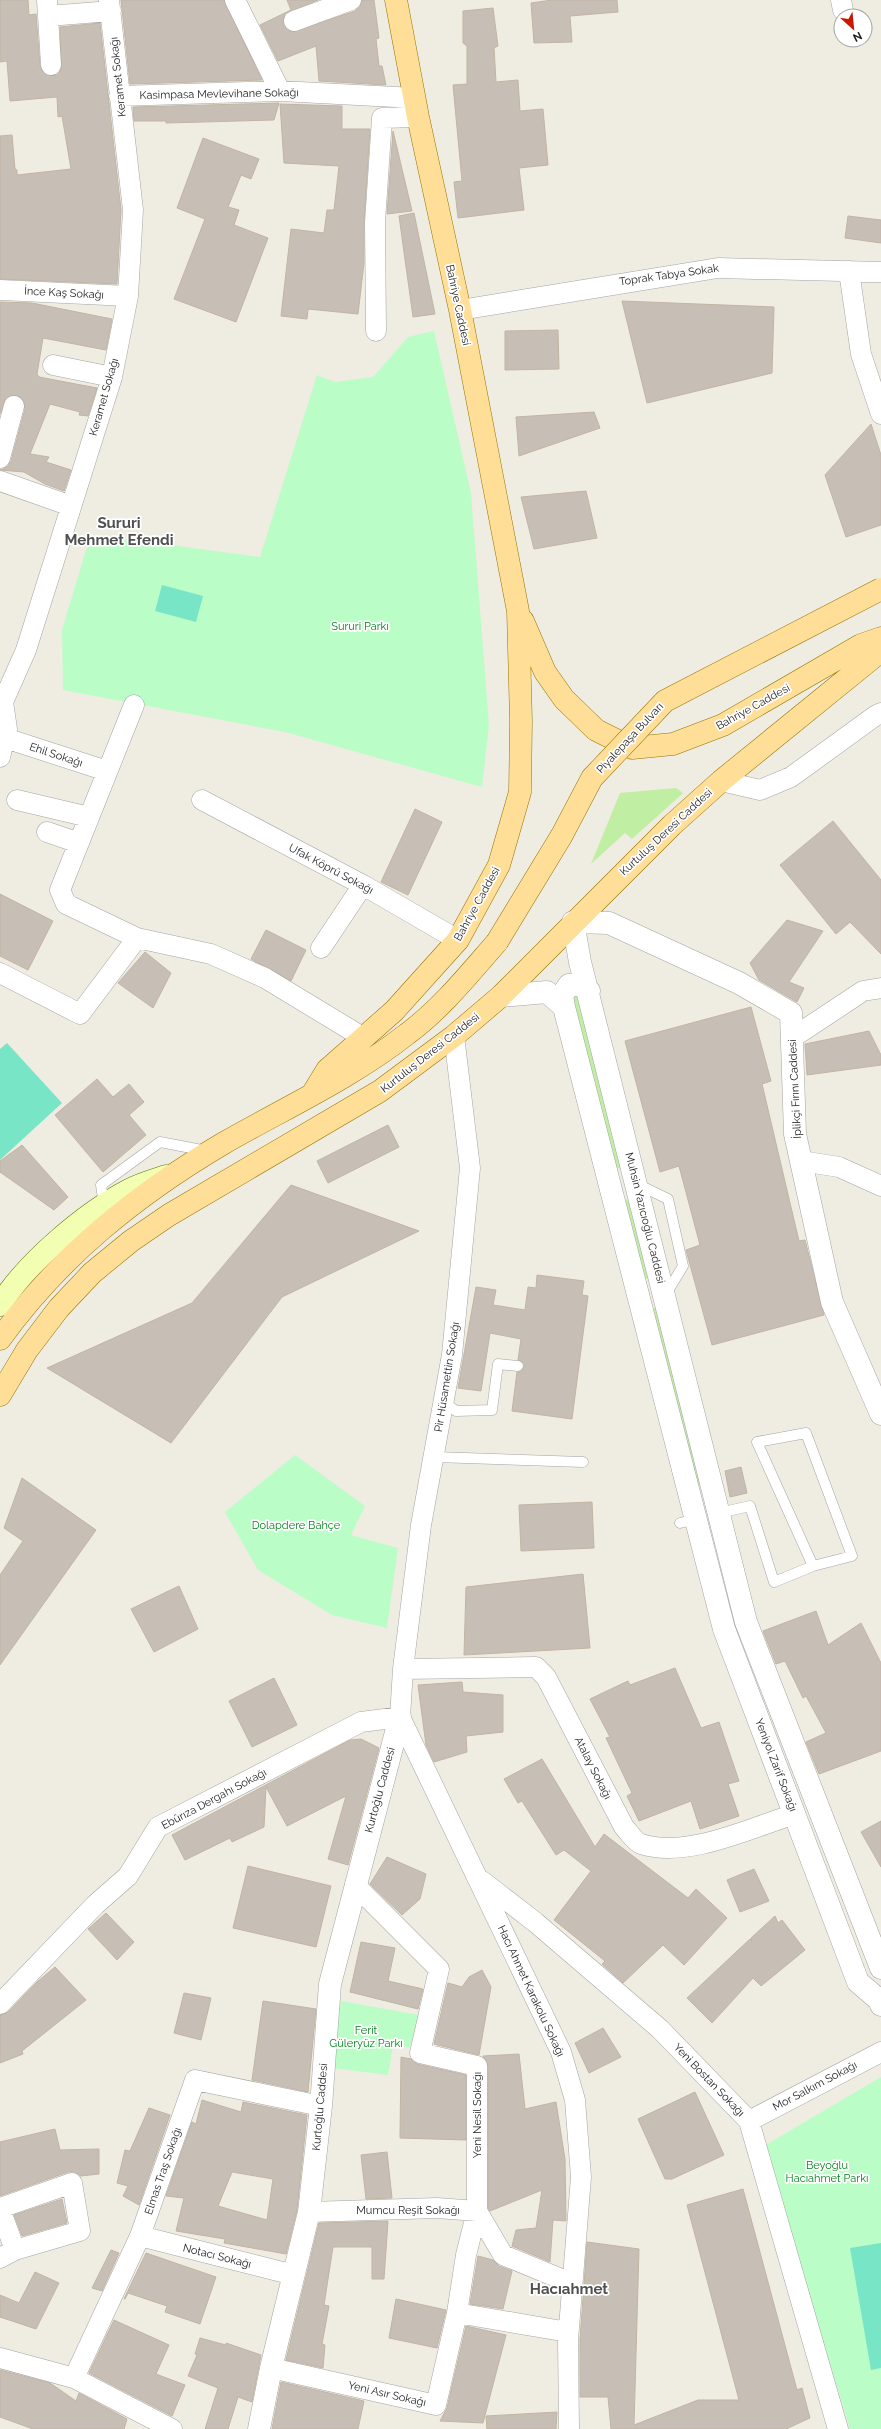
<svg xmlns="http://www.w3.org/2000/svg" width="881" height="2429" viewBox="0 0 881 2429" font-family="Raleway,sans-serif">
<rect width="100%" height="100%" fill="#efece2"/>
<!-- grass -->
<path fill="#c0eea3" d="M676 788 683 793 632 839 625 833 591 864 620 793Z
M580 992 624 1165 620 1169 614 1166 570 996Z
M626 1199 630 1203 649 1275 647 1279 643 1276 625 1204Z
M655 1307 660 1310 701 1486 695 1484 651 1314Z"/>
<!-- park -->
<path fill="#bbfdc7" d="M434 331 471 493 489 725 482 787 285 732 63 690 62 630 86 550 97 535 260 557 317 375 335 382 373 377 408 337Z
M295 1455 365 1506 351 1535 398 1548 387 1628 332 1615 258 1570 225 1512Z
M341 2001 419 2015 410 2047 393 2046 388 2075 333 2068Z
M881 2077V2429H850L764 2146Z"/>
<!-- pitch -->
<path fill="#79e5c7" d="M162 585 203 596 196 622 155 611Z
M7 1043 62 1103 0 1160V1049Z
M881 2243V2368L871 2370 850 2248Z"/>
<!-- building -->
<path fill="#c7bfb5" stroke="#c2b4a3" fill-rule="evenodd" d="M0 0H28L29 15 36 14 40 66 46 75H57L61 70 60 27 100 23 121 210 117 284 0 279V136L12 135 15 169 17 170V175L71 169 62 116 58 117 57 97 10 101 7 61 0 62Z
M121 0H224L262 80 130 84Z
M287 0H318L285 14 283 25 292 32 355 11 360 7 362 0H374L379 38 376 39 379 66H382L386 85 319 81 316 46 278 61 260 25 291 10Z
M552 0H617L618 12 570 16 572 42 534 43 531 3Z
M493 8 498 46 494 48 496 82 518 80 520 111 543 109 548 165 519 168 524 210 458 218 454 182 462 181 453 85 467 84V46L463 43V11Z
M279 103 274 120 166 123V121H134L133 107Z
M280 104 342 106V129H370L364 221V263L358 314 308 309 307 319 281 316 291 229 324 233 327 210H334L339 166 284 163Z
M393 131 412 211 387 214Z
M203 138 259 159 251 179 241 175 228 207 239 210 234 225 268 238 236 322 174 299 205 219 177 208Z
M414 213 435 314 413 317 399 216Z
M848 216 881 220V243L845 238Z
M622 301 774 307 772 373 647 403Z
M0 302 32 303 112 319 106 350 43 338 37 374 39 377 97 388 88 416 79 415 80 412 50 404 30 454 49 457 46 462 71 470 64 491 45 484 24 472 0 470 8 466 11 461 25 409 22 398 11 395 6 398 0 414Z
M558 330 559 369 505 370V331Z
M594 412 600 428 519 456 516 417Z
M871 424 881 455V525L846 537 825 475Z
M586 491 597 538 534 549 521 497Z
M415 809 442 822 408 895 381 882Z
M833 821 881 880V954L850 922 836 934 780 865Z
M0 894 53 921 28 970 0 956Z
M787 920 823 931 789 982 804 988 797 1002 759 980 750 963Z
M266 930 306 950 291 981 251 959Z
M145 952 171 973 153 1008 118 983Z
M751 1007 771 1081 762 1084 799 1241 805 1240 824 1315 712 1345 686 1250 700 1245 679 1166 660 1172 625 1041Z
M869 1031 881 1055V1065L807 1075 805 1044Z
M97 1079 113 1097 129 1084 144 1102 129 1115 146 1135 103 1172 55 1115Z
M388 1125 399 1147 328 1183 317 1161Z
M22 1145 68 1197 54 1210 0 1172V1161Z
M291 1185 419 1231 282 1297 171 1443 47 1368 192 1303Z
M537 1275 584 1281 582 1295 588 1296 572 1419 512 1411 517 1372H521L524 1367V1363L518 1360 521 1339 490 1333 481 1391 458 1388 476 1287 496 1290 493 1305 525 1310 528 1287 536 1288Z
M741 1467 747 1493 730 1497 725 1471Z
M22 1478 96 1530 0 1665V1575L23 1541 4 1528Z
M592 1502 594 1548 521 1551 519 1505Z
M583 1574 590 1648 464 1655 466 1587Z
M179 1586 198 1629 154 1652 131 1609Z
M816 1611 828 1645 861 1623 881 1663V1751L819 1774 806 1742 826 1733 806 1696 803 1698 785 1661 776 1664 763 1631Z
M675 1668 701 1728 719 1722 739 1781 728 1784 739 1816 700 1829 691 1801 639 1821 627 1796 632 1793 606 1738 610 1737 590 1699 628 1681 630 1685Z
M274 1678 297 1725 252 1747 229 1701Z
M462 1682 463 1692 503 1695V1732L466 1736 467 1752 434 1762 426 1745 418 1685Z
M361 1739 379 1748 348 1865 328 1859 346 1796 287 1826 266 1787 264 1827 232 1842 230 1838 185 1860 172 1835 350 1740Z
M542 1759 595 1847 604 1834 688 1898 696 1889 727 1918 684 1965 663 1945 623 1983 602 1964 605 1961 554 1920 591 1871 564 1850 556 1855 522 1801 518 1803 504 1779Z
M881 1821V1867L861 1832Z
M387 1857 426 1874 420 1899 402 1915 370 1884Z
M248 1866 331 1886 316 1947 233 1928Z
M754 1869 769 1901 740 1912 727 1880Z
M106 1913 134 1942 117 1960 88 1929Z
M775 1916 778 1923 782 1920 805 1950 761 1986 753 1978 712 2023 687 1998 750 1939 752 1941 751 1938Z
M361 1942 395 1948 388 1981 423 1989 418 2009 350 1992Z
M55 1967 86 2000 22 2051 23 2054 0 2063V2015L8 2012 37 1982Z
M482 1970 491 1987 479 2055 434 2044 448 1983 462 1987 469 1977Z
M184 1993 211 1998 201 2040 174 2033Z
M263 2001 316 2009 308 2092 252 2080Z
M603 2028 621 2057 589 2073 575 2043Z
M519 2054 525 2109 556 2102 565 2159 566 2221 553 2220 550 2262 512 2246 516 2230 536 2228 542 2190 490 2211 488 2208V2066L483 2056Z
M401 2057 411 2059 417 2064 466 2075V2140L400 2138Z
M695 2092 724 2155 672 2179H665L638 2119Z
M202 2100 241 2112 243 2102 307 2115 297 2210 286 2254 224 2243 225 2239 176 2231 184 2198 166 2196 192 2122 196 2124ZM232 2172 273 2179 267 2220 218 2206Z
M149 2108 170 2115 139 2205 123 2196 128 2186 117 2183 125 2150 130 2151Z
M55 2129 60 2150 99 2149V2174L81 2176 75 2172H68L0 2196V2142Z
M387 2152 392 2198 366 2199 361 2155Z
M743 2189 797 2390 802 2388 810 2418 786 2429H611L608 2397H580V2340L587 2242 639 2249 634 2425 698 2400H739L687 2205Z
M62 2199 67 2223 22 2236 14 2215Z
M388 2221 384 2279H372V2247H333L324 2305 329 2306 322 2344 325 2345 323 2368 286 2360 319 2223Z
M111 2250 119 2253 102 2291 92 2288Z
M146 2253 216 2277 200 2324 165 2312 167 2306 128 2293 125 2299H124Z
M478 2256 493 2260 499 2266 512 2271 503 2309 470 2304Z
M35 2272 59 2283 36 2329 0 2317V2295L19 2303Z
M396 2299 446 2310 437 2348 389 2338Z
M114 2320 169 2345 156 2374 185 2385 172 2416 89 2373Z
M466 2326 506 2335 483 2423 440 2421 447 2408Z
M200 2338 226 2345V2343L261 2355 252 2402 238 2397 228 2429H205L218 2388 188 2376 197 2355 195 2354Z
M0 2370 50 2383 76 2401 79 2393 127 2419 124 2429H33L0 2417Z
M281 2382 364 2401 358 2429H272Z
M557 2412 556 2429H487L486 2416Z"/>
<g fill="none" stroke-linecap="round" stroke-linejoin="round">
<defs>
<path id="service" d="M637 1184 668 1199 683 1266 666 1294
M104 1205 101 1185 160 1142 207 1151
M444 1402 456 1411 492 1410 498 1364 518 1366
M434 1457 583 1462
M719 1513 750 1506 774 1582 813 1566 757 1442 806 1433 852 1556 813 1566
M680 1523 696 1519"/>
<path id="minor" d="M47 0 48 16 111 11
M235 0 280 91
M841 0 843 10
M48 16 51 65
M294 21 351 0
M119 96 280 91 415 98
M849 271 861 354 881 414
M0 290 128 296
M460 310 718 268 881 272
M376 331 375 222 382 118 418 117
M53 365 112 377
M0 458 14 406
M0 481 71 506
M134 705 60 890 66 904 137 938
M5 738 107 771
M0 757 7 729 3 702 26 650 112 377 128 296 133 210 109 0
M721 781 760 790 791 777 875 716 881 713
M17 800 89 817
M202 800 363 885 458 940
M47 832 79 843
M321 948 363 885
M0 973 80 1014 137 938 211 954 265 978 364 1038
M792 1038 863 991 881 988
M801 1161 839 1167 881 1186
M403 1669 536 1667 546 1677 624 1827C628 1831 635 1842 641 1844 687 1859 750 1828 795 1814
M400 1717 561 2052 575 2100 581 2177 568 2340 569 2429
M400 1717 403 1669 421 1525 452 1355 470 1168 454 1036
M482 1881 535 1922 660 2029 749 2121 838 2429
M0 2004 95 1905 128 1876 158 1827 361 1722 400 1717
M749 2121 881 2052
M0 2208 72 2183 80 2231 15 2250 0 2258
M0 2209 15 2250
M309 2212 437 2208 477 2211 503 2255 571 2283
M140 2236 294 2275
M457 2313 568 2332
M0 2358 74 2378 172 2429
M271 2368 436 2405 457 2313 466 2255 477 2211V2066L420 2053 439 1969 355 1885
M74 2378 140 2236 195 2080 321 2106"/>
<path id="tertiary" d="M501 996 547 992 564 1007 724 1629 858 1982 879 2000 881 2005
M564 1007 562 995 569 985H581L589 991
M881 1414 832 1302 795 1134 791 1013 739 983 609 923 573 922 580 962 746 1622 881 1968
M259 2429 271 2368 309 2212 321 2106 330 1984 400 1717"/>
<path id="secondary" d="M0 1305C26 1263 85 1213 129 1190 140 1184 154 1180 166 1176"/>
<path id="primary" d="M523 621 545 672 564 699 596 730 632 748 673 744 723 725 861 645 881 638
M313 1093 327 1070 394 1011 458 940 499 865 520 792 521 721 518 611 460 310 418 117 396 0
M0 1339C60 1256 136 1195 224 1143 285 1108 351 1078 407 1034 441 1009 469 974 497 942
M0 1395 27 1350 59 1308 92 1273 131 1241 169 1215 380 1091 454 1036 501 996 672 825 721 781 881 651"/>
</defs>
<!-- service casing -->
<use href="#service" stroke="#a4a4a4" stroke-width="11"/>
<!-- minor casing -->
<use href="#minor" stroke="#a4a4a4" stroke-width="21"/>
<!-- tertiary casing -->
<use href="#tertiary" stroke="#a4a4a4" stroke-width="23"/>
<!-- secondary casing -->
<use href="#secondary" stroke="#5e7800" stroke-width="23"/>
<!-- primary casing -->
<use href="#primary" stroke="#967500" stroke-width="23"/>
<!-- service -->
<use href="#service" stroke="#fff" stroke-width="10"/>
<!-- minor -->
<use href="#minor" stroke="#fff" stroke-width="20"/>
<!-- tertiary -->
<use href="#tertiary" stroke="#fff" stroke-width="22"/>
<!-- secondary -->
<use href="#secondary" stroke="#f2feb1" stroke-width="22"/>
<!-- primary -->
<use href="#primary" stroke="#ffde97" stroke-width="22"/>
<defs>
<path id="primary-bridge" d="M497 942 562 835 592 778 665 701 881 589"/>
</defs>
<!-- primary-bridge casing -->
<use href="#primary-bridge" stroke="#967500" stroke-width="23" stroke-linecap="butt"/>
<!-- primary-bridge -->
<use href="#primary-bridge" stroke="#ffde97" stroke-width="22"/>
</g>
<g text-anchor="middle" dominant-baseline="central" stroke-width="3.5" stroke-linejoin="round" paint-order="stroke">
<!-- street labels -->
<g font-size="11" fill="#1d1d1d" stroke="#fff">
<text transform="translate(118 77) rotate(-96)">Keramet Sokağı</text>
<text transform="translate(219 94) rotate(-1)">Kasimpasa Mevlevihane Sokağı</text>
<text transform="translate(669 275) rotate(-8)">Toprak Tabya Sokak</text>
<text transform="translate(64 293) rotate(3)">İnce Kaş Sokağı</text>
<text transform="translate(458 305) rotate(78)">Bahriye Caddesi</text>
<text transform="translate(104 397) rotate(-74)">Keramet Sokağı</text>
<text transform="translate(753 707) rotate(-29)">Bahriye Caddesi</text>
<text transform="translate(630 738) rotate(-47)">Piyalepaşa Bulvarı</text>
<text transform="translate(56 755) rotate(18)">Ehil Sokağı</text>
<text transform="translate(666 832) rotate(-43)">Kurtuluş Deresi Caddesi</text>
<text transform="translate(331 869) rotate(28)">Ufak Köprü Sokağı</text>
<text transform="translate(477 904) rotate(-61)">Bahriye Caddesi</text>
<text transform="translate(430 1053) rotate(-38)">Kurtuluş Deresi Caddesi</text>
<text transform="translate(795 1089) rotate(-93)">İplikçi Fırını Caddesi</text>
<text transform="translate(645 1218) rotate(76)">Muhsin Yazıcıoğlu Caddesi</text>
<text transform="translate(447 1377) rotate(-81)">Pir Hüsamettin Sokağı</text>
<text transform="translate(776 1765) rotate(69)">Yeniyol Zarif Sokağı</text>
<text transform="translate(593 1768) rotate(63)">Atalay Sokağı</text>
<text transform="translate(380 1790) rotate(-75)">Kurtoğlu Caddesi</text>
<text transform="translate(214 1799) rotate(-28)">Ebûrıza Dergahı Sokağı</text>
<text transform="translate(531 1991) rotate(65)">Hacı Ahmet Karakolu Sokağı</text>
<text transform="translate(709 2080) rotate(46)">Yeni Bostan Sokağı</text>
<text transform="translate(815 2086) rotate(-28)">Mor Salkım Sokağı</text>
<text transform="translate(320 2107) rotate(-85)">Kurtoğlu Caddesi</text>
<text transform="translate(477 2115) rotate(-90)">Yeni Nesil Sokağı</text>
<text transform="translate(163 2171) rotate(-71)">Elmas Traş Sokağı</text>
<text x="408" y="2210">Mumcu Reşit Sokağı</text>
<text transform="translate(217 2256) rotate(14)">Notacı Sokağı</text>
<text transform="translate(387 2394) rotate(13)">Yeni Asır Sokağı</text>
</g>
<!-- park labels -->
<g font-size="11" fill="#03831c" stroke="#fff">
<text x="360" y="626">Sururi Parkı</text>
<text x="296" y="1525">Dolapdere Bahçe</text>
<text x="366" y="2030">Ferit<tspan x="366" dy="13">Güleryüz Parkı</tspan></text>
<text x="827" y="2165">Beyoğlu<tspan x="827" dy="13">Hacıahmet Parkı</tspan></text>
</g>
<!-- district labels -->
<g font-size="15" font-weight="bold" fill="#505050" stroke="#fff">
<text x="119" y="523">Sururi<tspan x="119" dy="17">Mehmet Efendi</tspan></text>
<text x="569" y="2289">Hacıahmet</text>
</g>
</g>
<!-- north arrow -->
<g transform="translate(853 28) rotate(153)"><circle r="19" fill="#ffffff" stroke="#a5a5a5"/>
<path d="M0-3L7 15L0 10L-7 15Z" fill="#ca1700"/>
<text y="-6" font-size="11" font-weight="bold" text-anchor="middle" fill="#1d1d1d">N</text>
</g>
</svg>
